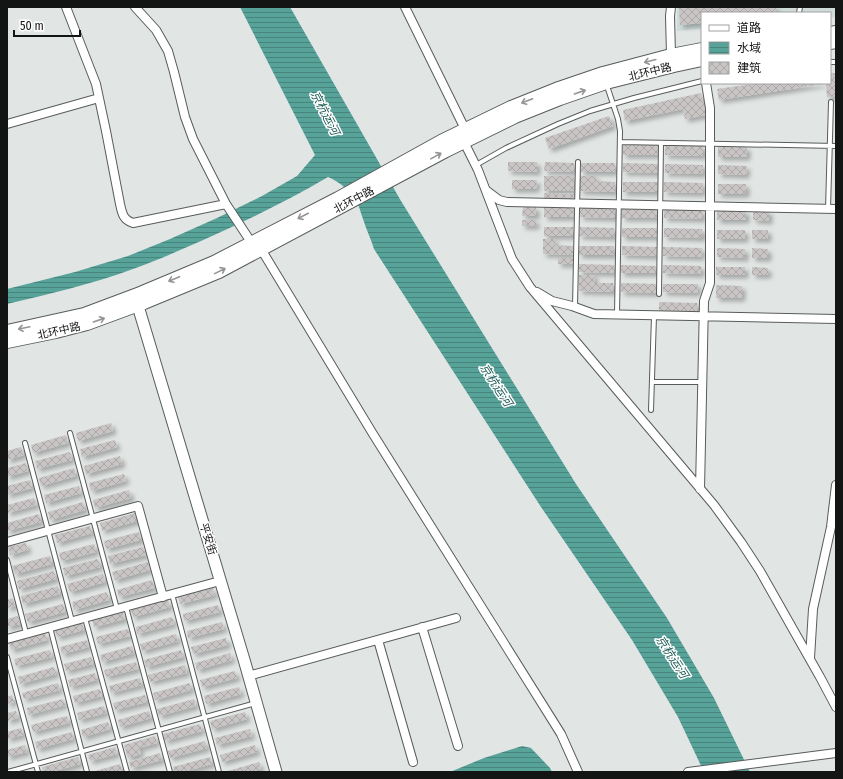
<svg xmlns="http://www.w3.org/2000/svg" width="843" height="779" viewBox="0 0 843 779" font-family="'Fira Sans Condensed','Noto Sans SC',sans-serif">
<defs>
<pattern id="water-rules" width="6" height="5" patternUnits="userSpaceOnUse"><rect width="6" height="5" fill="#57a39a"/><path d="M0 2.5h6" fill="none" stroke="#47847c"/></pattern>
<pattern id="building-cross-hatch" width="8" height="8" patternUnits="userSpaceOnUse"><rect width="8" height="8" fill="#c9c5c5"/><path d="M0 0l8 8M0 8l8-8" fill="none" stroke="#aca8a8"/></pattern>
<filter id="shadow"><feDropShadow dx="3.5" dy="3.5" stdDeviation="2" flood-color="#0004"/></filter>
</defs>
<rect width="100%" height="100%" fill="#e1e5e4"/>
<!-- built -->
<path fill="#cedbd9" d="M677 7H836V17L830 18V13H702V29L677 31Z"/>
<!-- water -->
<path fill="url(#water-rules)" d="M240 7H290L401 201 576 484 667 618 714 698 750 772H704L678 717 632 640 541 507 374 249C371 239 366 229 363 219 361 214 360 209 358 204 352 192 340 182 328 177 287 201 244 222 201 241 178 251 156 261 133 269 92 284 49 294 7 304V289L75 272 128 256 170 239 217 218 262 196 297 176 315 155Z
M522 746 531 748 550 768 552 772H450L484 758Z"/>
<!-- building -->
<path fill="url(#building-cross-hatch)" filter="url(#shadow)" d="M679 7H776V13H702V23L680 25Z
M830 73H836V96L827 97 826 83H830Z
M759 83H823V84L719 100 717 89Z
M701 93 706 115 685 119 683 109 625 121 623 110Z
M609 116 613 126 549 149 545 138Z
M623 145H658V155H623Z
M665 145 703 146V156L665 155Z
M718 147H747V157H718Z
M508 162H537V172L508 171Z
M545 162 574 163V172L544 171Z
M581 163H615V172H581Z
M623 163 658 164V173L623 172Z
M665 164 703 165V174L665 173Z
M718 165 747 166 746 175 718 174Z
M544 176H574V191H544Z
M580 176H596V181L615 182V192L580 191Z
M512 180H537L536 189H512Z
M623 182H658L657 192H623Z
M664 182 703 183 702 193 664 192Z
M718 184H746V194H718Z
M544 193 574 194 573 199H544Z
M523 207H536V216H522Z
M544 207 574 208 573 217H544Z
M580 208H615V218L580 217Z
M622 208 657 209V218H622Z
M664 209 702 210V219L664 218Z
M717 210 746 211V220H717Z
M753 211H769V221L753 220Z
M522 220H536V226H522Z
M544 227H573V236H544Z
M580 227 614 228V237L579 236Z
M622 228H657V237H622Z
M664 228 702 229V238L664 237Z
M717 230H745V239H717Z
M752 230H768V239H752Z
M543 239H555V245L573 246V255L543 254Z
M579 246H614V255H579Z
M622 246 657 247 656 256 622 255Z
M663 247 702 248 701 257 663 256Z
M717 248 745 249V258L717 257Z
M752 248 768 249V258H752Z
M558 258H573V264H558Z
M579 264 614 265V273L579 272Z
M621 265 656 266V273H621Z
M663 265 701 266V274L663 273Z
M716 267H745V275H716Z
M752 267 768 268V275H752Z
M579 275H595L594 283H613V292L579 291Z
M621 283 656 284V293L621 292Z
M663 284H698L697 293 663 292Z
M716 285 742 286V298H716Z
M659 302 697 303V311H659Z
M111 423 113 431 78 441 76 433Z
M66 435 68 443 33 453 31 445Z
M115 440 117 447 82 457 80 449Z
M21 447 24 455 7 460V451Z
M70 452 72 460 37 469 35 461Z
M120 456 122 464 86 474 84 466Z
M26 463 28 471 7 477V468Z
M74 468 76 476 41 486 39 478Z
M124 474 126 481 91 491 89 483Z
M30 480 32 488 7 495V486Z
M79 486 81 493 46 503 44 495Z
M129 490 131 498 95 508 93 500Z
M34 498 37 505 7 513V505Z
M83 502 85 510 50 520 48 512Z
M135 513 137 521 102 531 100 523Z
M39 514 41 522 7 531V523Z
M90 526 92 533 57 543 55 535Z
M139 532 141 540 106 549 104 541Z
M26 543 28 550 10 555 8 547Z
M94 544 96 552 61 561 59 553Z
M143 547 146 555 110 564 108 556Z
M50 556 52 564 15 574 12 566Z
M98 559 100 567 65 576 63 568Z
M148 562 150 570 115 580 112 572Z
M54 571 56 579 19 589 17 581Z
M103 574 105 582 70 592 67 584Z
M152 580 154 588 119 597 117 590Z
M58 586 60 594 23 604 21 596Z
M213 588 215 595 180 604 178 597Z
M107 592 109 600 74 610 72 602Z
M13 598 15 606 7 608V600Z
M168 600 170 607 133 617 131 610Z
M63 604 65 612 28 622 25 614Z
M218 605 220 612 184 621 183 614Z
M123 612 125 619 94 627 92 620Z
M18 616 20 624 7 627V619Z
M172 617 174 624 137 634 136 627Z
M222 622 224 629 188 638 187 631Z
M82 623 84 630 57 637 55 630Z
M128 629 130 636 98 644 96 637Z
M45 633 47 640 11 650 9 643Z
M176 634 178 641 142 651 140 644Z
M226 638 228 645 193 654 191 647Z
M87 640 89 647 62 654 60 647Z
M132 646 134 653 102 662 100 655Z
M50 650 52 657 16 666 14 659Z
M181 650 183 657 146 667 144 660Z
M230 653 232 660 197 670 195 663Z
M91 657 93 664 66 671 64 664Z
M136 662 138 669 106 677 104 670Z
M185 665 187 673 150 682 148 675Z
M54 667 56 674 20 684 18 677Z
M235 671 237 678 202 687 200 680Z
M95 673 97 680 70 687 68 680Z
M140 678 142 685 111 693 109 686Z
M58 683 60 690 24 699 22 693Z
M190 683 191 690 155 700 153 693Z
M239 687 241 694 206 704 204 696Z
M100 689 102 696 75 703 73 696Z
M12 695 14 702 7 704V697Z
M145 695 147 702 115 710 113 703Z
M63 699 65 705 28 715 27 708Z
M194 699 196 706 159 716 157 709Z
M104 706 106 713 79 720 77 713Z
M16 711 18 718 7 721V713Z
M149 711 151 718 120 727 118 720Z
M245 712 247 719 212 729 210 721Z
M67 716 69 723 33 732 31 725Z
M108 722 110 729 83 737 81 730Z
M200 724 202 731 165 741 163 734Z
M21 728 23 735 7 739V732Z
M250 729 252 736 217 745 215 738Z
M72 732 73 739 37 749 35 742Z
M155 736 157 743 139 748 141 754 128 758 124 745Z
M205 741 207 748 170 758 168 751Z
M25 745 27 752 7 757V750Z
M255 745 257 752 222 762 220 755Z
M115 747 117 754 90 761 88 755Z
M160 753 162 760 131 768 129 762Z
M78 757 80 764 51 772H43L42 767Z
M210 757 212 764 183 772H174L173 767Z
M259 762 261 769 250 772H224Z
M120 764 122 771 118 772H92Z"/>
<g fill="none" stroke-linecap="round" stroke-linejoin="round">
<defs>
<path id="lane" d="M799 13 800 7
M830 62H836
M606 83 618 119 620 131 617 315
M621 142 836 146
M476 165 506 148 558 124 590 111 634 98 702 81
M828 209 831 102
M659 294 661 143
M575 307 578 162
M652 382H702
M651 410 654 316
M70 433 117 609
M25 443 72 621
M7 560 26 633
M172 594 219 772
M126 607 170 772
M85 618 127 772
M50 627 87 772
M7 657 38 772
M8 772 256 703"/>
<path id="street" d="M66 7 96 84 106 131 120 204C122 213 123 220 133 223L226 204
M135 7 156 30 168 51 174 72 185 117 193 139 226 204 251 242
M405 7 465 129
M671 7 670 16 671 55
M7 124 99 98
M464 142 478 170 512 259 530 287 714 505 741 542 760 571 820 677 836 707
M487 191 499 200 507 202 836 209
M261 249 373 434 561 734 578 772
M537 292 552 301 572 306 594 314 836 319
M700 489 704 301 710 283V108L706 83
M7 542 138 506 163 597
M422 627 458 746
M7 639 220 581
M378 640 413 762
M810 658 813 609 831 527 836 485
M248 676 456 618
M688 772 836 753"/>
<path id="secondary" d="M138 306 245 663 276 772"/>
<path id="primary" d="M830 33 836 32
M830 43 836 42
M7 331 84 314 140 293 214 262 338 198 441 141 511 107 556 89 603 73 671 55 702 49
M7 342 56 332 87 324 144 303 219 272 341 207 446 151 515 117 560 99 606 83 674 66 702 60"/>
</defs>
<!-- lane casing -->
<use href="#lane" stroke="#585c5b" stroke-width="6"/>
<!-- street casing -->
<use href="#street" stroke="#585c5b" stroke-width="10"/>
<!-- secondary casing -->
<use href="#secondary" stroke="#585c5b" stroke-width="13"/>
<!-- primary casing -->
<use href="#primary" stroke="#585c5b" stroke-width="14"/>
<!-- lane -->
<use href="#lane" stroke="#fff" stroke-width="4"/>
<!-- street -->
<use href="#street" stroke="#fff" stroke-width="8"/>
<!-- secondary -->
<use href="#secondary" stroke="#fff" stroke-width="11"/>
<!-- primary -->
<use href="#primary" stroke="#fff" stroke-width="12"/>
</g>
<!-- one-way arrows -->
<defs><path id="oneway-shaft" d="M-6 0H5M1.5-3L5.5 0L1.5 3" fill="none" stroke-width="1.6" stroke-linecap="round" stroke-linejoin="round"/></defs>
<g stroke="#959595">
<use href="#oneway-shaft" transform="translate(650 61) rotate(166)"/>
<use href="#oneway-shaft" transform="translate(580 92) rotate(-19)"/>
<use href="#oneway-shaft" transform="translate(527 101) rotate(159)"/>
<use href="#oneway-shaft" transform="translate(436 156) rotate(-29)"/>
<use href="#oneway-shaft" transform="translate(303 216) rotate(153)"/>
<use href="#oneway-shaft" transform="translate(220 271) rotate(-26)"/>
<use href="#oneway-shaft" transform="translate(174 279) rotate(157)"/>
<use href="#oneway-shaft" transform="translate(99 320) rotate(-19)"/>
<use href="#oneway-shaft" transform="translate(24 328) rotate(168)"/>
</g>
<g text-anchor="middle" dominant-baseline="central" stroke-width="3" stroke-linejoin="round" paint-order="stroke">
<!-- street labels -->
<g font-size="11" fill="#131414" stroke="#fff">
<text transform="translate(650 72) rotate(-14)">北环中路</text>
<text transform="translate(354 200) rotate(-28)">北环中路</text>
<text transform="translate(59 331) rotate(-13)">北环中路</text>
<text transform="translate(208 539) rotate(73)">平安街</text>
</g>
<!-- water labels -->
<g font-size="12" font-style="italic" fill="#1c5b55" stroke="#fff">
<text transform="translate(325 113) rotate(63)">京杭运河</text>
<text transform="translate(496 385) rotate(57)">京杭运河</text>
<text transform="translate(672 657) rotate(57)">京杭运河</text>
</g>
</g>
<!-- border -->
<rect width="843" height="779" fill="none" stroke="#131414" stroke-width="16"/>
<!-- legend -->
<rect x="701" y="12" width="130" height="72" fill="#ffffff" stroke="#a1a1a1"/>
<rect x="709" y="25" width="20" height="6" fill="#ffffff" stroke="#a1a1a1"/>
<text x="737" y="32" font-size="12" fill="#131414">道路</text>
<rect x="709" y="42" width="20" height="12" fill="url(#water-rules)" stroke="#a1a1a1"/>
<text x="737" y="52" font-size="12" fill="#131414">水域</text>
<rect x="709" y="62" width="20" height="12" fill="url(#building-cross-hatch)" stroke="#a1a1a1"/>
<text x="737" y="72" font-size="12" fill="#131414">建筑</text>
<!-- scale -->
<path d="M14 30v6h66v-6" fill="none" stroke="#131414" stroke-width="2"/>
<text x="20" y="30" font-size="12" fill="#131414" stroke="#ffffff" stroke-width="3" paint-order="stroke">50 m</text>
</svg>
